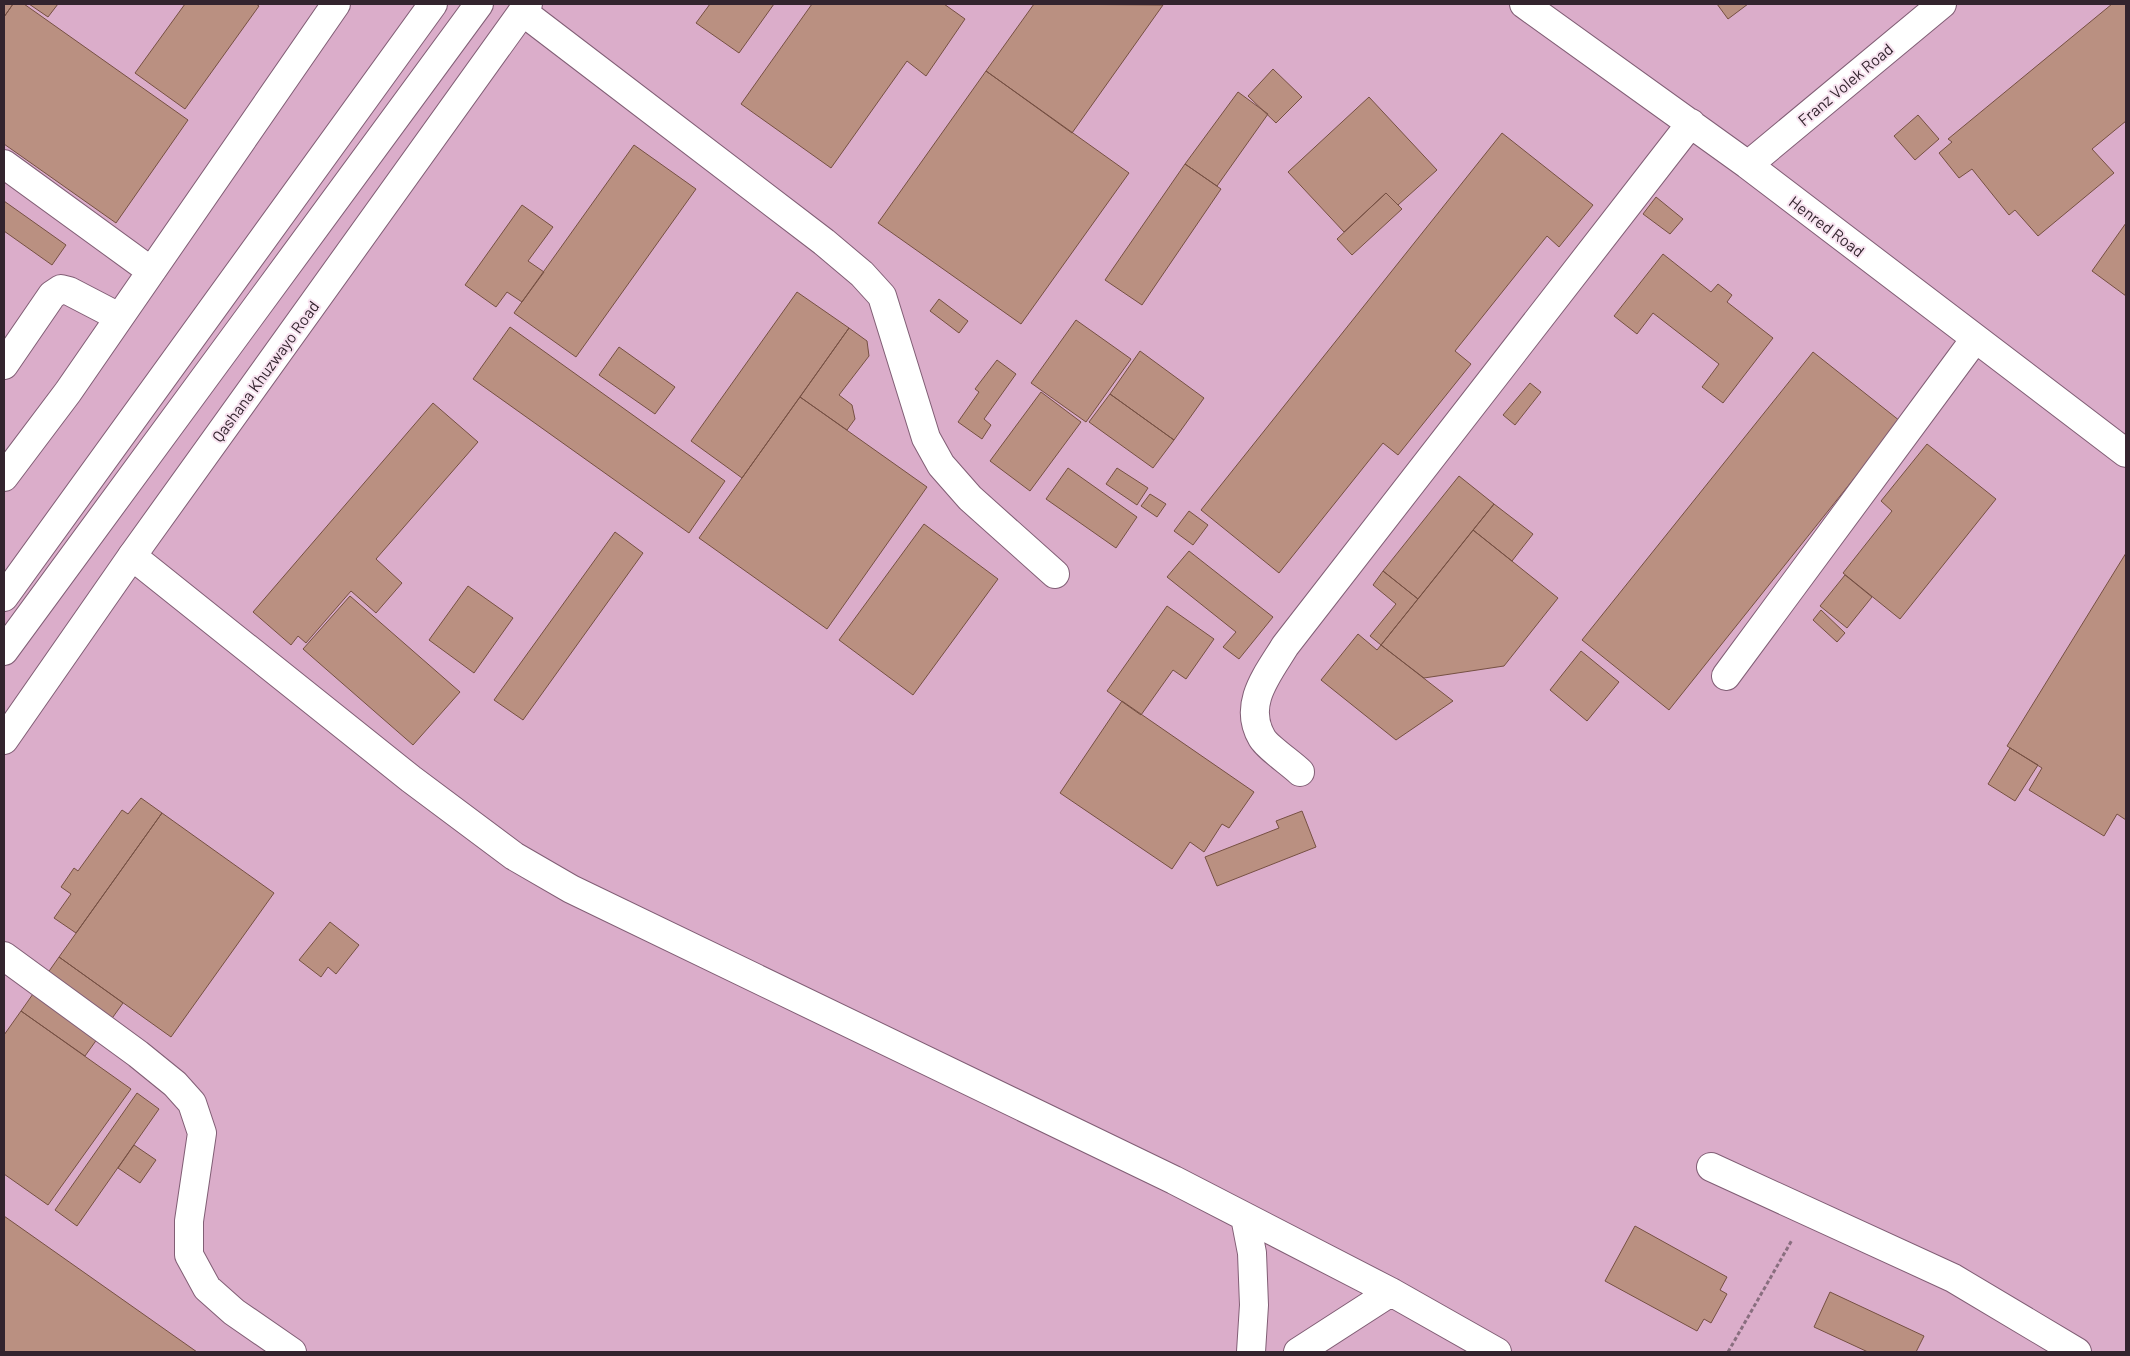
<svg xmlns="http://www.w3.org/2000/svg" width="2130" height="1356" viewBox="0 0 2130 1356" font-family="Barlow,sans-serif">
<rect width="100%" height="100%" fill="#e2bbd4"/>
<!-- built -->
<path fill="#dbadca" d="M4 4H2126V1352H4Z"/>
<!-- building -->
<path fill="#ba9081" stroke="#765043" d="M4 4H13L4 17Z
M13 4H24L188 120 116 223 4 144V17Z
M29 4H58L48 17Z
M185 4H256L259 6 185 109 135 73Z
M710 4H774L739 53 696 23Z
M812 4H944L965 19 926 76 907 61 831 168 741 104Z
M1034 4 1163 5 1072 133 986 71Z
M1717 4H1748L1728 19Z
M2112 4H2126V121L2092 149 2114 173 2038 236 2015 210 2009 215 1972 169 1959 178 1939 153 1952 142 1948 139Z
M1273 69 1302 97 1276 123 1248 96Z
M986 71 1129 173 1021 324 878 223Z
M1238 92 1268 114 1217 186 1185 164Z
M1369 97 1437 170 1398 205 1386 193 1344 232 1288 172Z
M1918 115 1939 139 1915 160 1894 136Z
M1502 133 1593 205 1559 247 1547 236 1455 351 1471 364 1398 455 1383 443 1279 573 1201 510Z
M634 145 696 189 576 357 514 313Z
M1185 164 1221 189 1142 305 1105 280Z
M1386 193 1402 209 1352 255 1337 239Z
M1656 197 1683 219 1670 234 1643 214Z
M4 201 66 245 52 265 4 231Z
M522 205 553 227 528 261 544 272 522 302 507 292 496 307 465 285Z
M2126 223V296L2092 271Z
M1663 254 1711 292 1718 284 1732 295 1727 302 1773 338 1723 403 1702 387 1719 364 1653 313 1637 334 1614 316Z
M797 292 849 328 742 478 691 441Z
M939 299 968 321 959 333 930 311Z
M1076 320 1131 359 1086 422 1031 383Z
M510 327 725 481 689 533 473 379Z
M849 328 867 341 869 356 839 395 852 405 855 419 847 430 800 397Z
M619 347 675 387 655 414 599 375Z
M1140 351 1204 398 1174 440 1110 394Z
M1813 352 1900 421 1669 710 1582 640Z
M997 360 1016 374 984 419 991 425 982 439 958 422 979 392 975 389Z
M1530 383 1541 392 1515 425 1503 415Z
M1041 392 1081 422 1030 491 990 461Z
M1110 394 1174 440 1153 468 1089 422Z
M800 397 927 487 827 629 699 538Z
M433 403 478 442 376 559 402 583 376 613 351 591 306 643 298 636 291 645 253 612Z
M1927 444 1996 499 1900 619 1843 573 1892 511 1881 501Z
M1068 468 1137 517 1116 548 1046 499Z
M1117 468 1148 488 1137 505 1106 484Z
M1459 476 1494 504 1418 599 1383 571Z
M1150 494 1166 504 1157 517 1141 506Z
M1494 504 1533 534 1512 561 1473 530Z
M1189 511 1208 525 1193 545 1174 531Z
M924 524 998 579 913 695 839 640Z
M1473 530 1558 598 1504 666 1424 678 1381 645Z
M615 532 643 553 523 720 494 700Z
M1189 551 1273 617 1239 659 1223 647 1236 632 1167 577Z
M2126 553V820L2117 814 2104 836 2029 790 2042 768 2007 746Z
M1383 571 1418 599 1381 645 1370 636 1396 604 1373 585Z
M1845 575 1872 597 1847 628 1820 606Z
M468 586 513 618 474 673 429 640Z
M350 596 460 692 413 745 303 649Z
M1167 606 1214 639 1186 679 1173 670 1141 715 1107 691Z
M1821 610 1845 633 1837 642 1813 620Z
M1358 634 1377 650 1381 645 1453 701 1396 740 1321 680Z
M1581 651 1619 682 1587 721 1550 690Z
M1122 701 1254 792 1229 828 1222 824 1204 852 1190 842 1172 869 1060 793Z
M2010 748 2038 765 2015 801 1988 784Z
M141 798 162 813 76 933 54 918 71 894 61 887 74 868 78 871 122 810 128 814Z
M1302 811 1316 847 1217 886 1205 857 1279 828 1276 821Z
M162 813 274 893 171 1037 59 957Z
M330 922 359 945 336 974 328 967 321 977 299 960Z
M59 957 123 1003 85 1056 21 1011Z
M21 1011 131 1089 48 1205 4 1174V1035Z
M137 1093 159 1109 77 1226 55 1210Z
M134 1145 156 1160 140 1183 118 1168Z
M4 1216 197 1352H4Z
M1635 1226 1727 1277 1720 1290 1727 1294 1711 1323 1704 1319 1697 1331 1605 1281Z
M1830 1292 1924 1336 1916 1352H1868L1814 1327Z"/>
<g fill="none" stroke-linecap="round" stroke-linejoin="round">
<defs>
<path id="minor" d="M1524 4 1748 165 2126 453
M523 12 824 242 862 274 882 296 926 438 941 465 970 498 1055 574
M4 164 151 271
M1748 165 1942 4
M4 365 52 295 61 289 69 291 119 317
M4 477 68 392 336 4
M132 556 411 779 514 856 571 889 1174 1180 1391 1292 1497 1352
M4 651 479 4
M1726 676 1975 339
M1300 772C1292 764 1267 747 1262 738 1242 704 1268 674 1285 646L1691 123
M4 956 138 1054 175 1084 192 1103 202 1133 189 1221V1255L207 1288 234 1312 292 1352
M1711 1167 1953 1278 2077 1352
M1245 1217 1252 1253 1254 1305 1251 1352
M1298 1352 1391 1292"/>
<path id="major" d="M4 597 433 4
M4 740 132 556 528 4"/>
</defs>
<!-- minor casing -->
<use href="#minor" stroke="#815e75" stroke-width="30"/>
<!-- major casing -->
<use href="#major" stroke="#815e75" stroke-width="30"/>
<!-- path -->
<path stroke="#896e7f" stroke-width="3" stroke-dasharray="4 2.5" stroke-linecap="butt" d="M1728 1352 1792 1240"/>
<!-- minor -->
<use href="#minor" stroke="#fff" stroke-width="28"/>
<!-- major -->
<use href="#major" stroke="#fff" stroke-width="28"/>
</g>
<g text-anchor="middle" dominant-baseline="central" stroke-width="4" stroke-linejoin="round" paint-order="stroke">
<!-- street labels -->
<g font-size="16" fill="#33242e" stroke="#f7e2ef">
<text transform="translate(1845 84) rotate(-40)">Franz Volek Road</text>
<text transform="translate(1827 226) rotate(37)">Henred Road</text>
<text transform="translate(265 371) rotate(-54)">Qashana Khuzwayo Road</text>
</g>
</g>
<!-- border -->
<rect width="2130" height="1356" fill="none" stroke="#33242e" stroke-width="10"/>
</svg>
